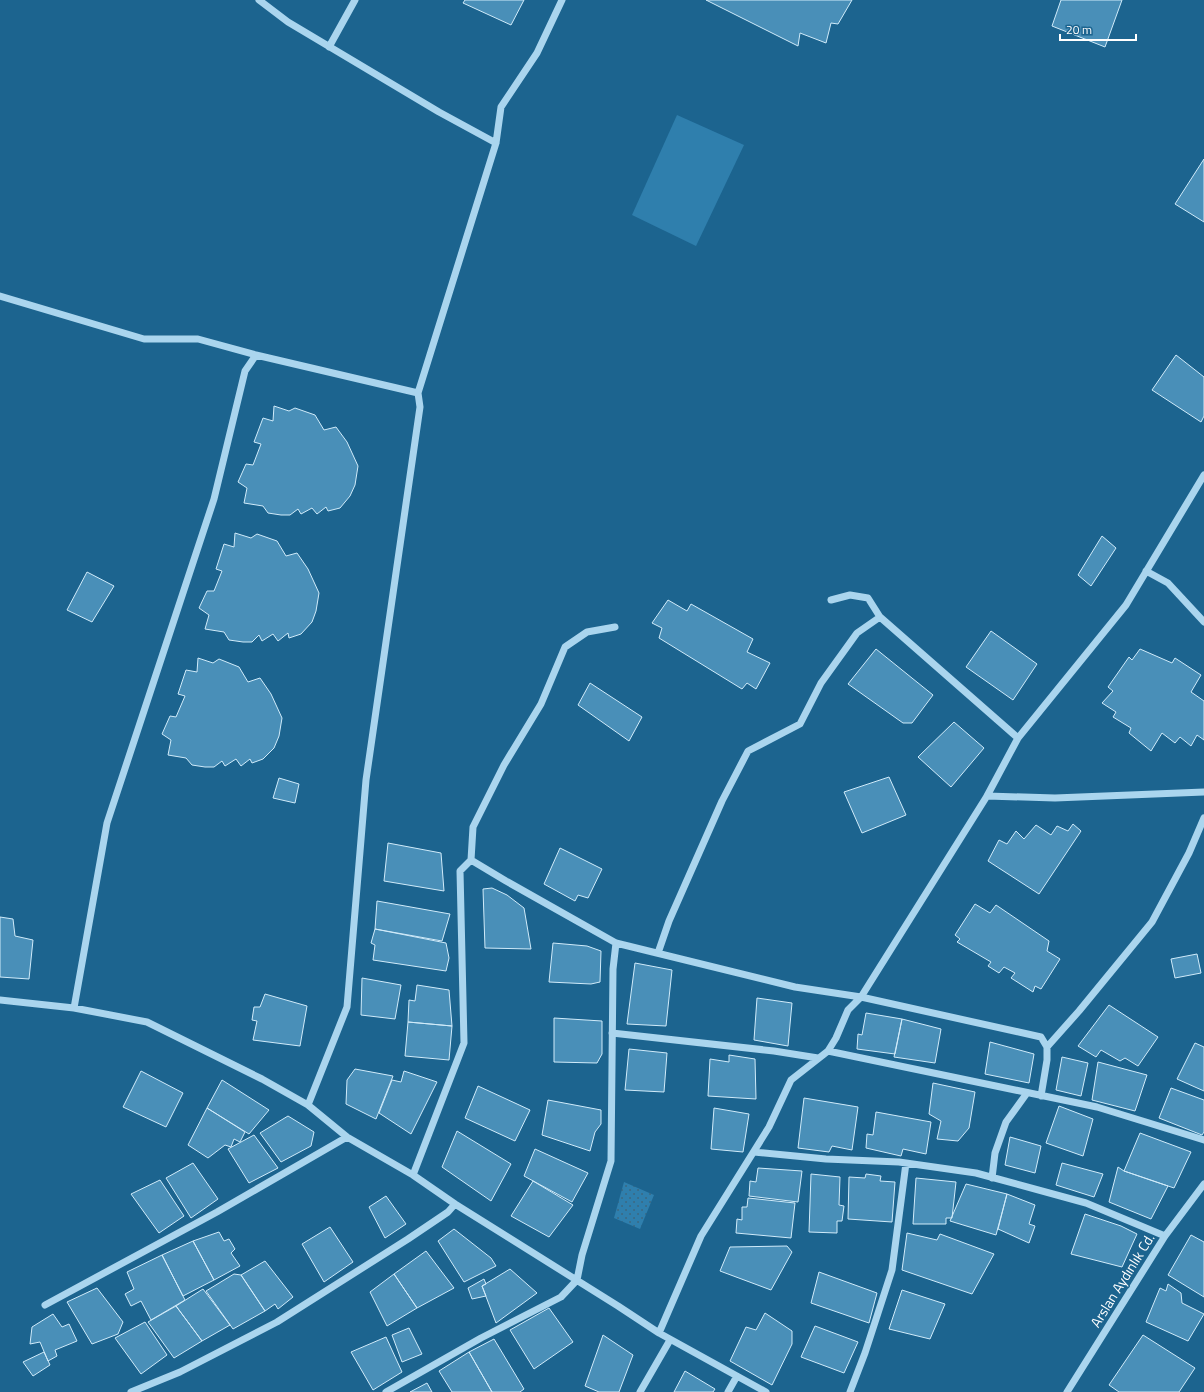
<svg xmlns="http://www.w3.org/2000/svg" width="1204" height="1392" viewBox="0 0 1204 1392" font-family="'Titillium Web',sans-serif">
<defs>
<pattern id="park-dots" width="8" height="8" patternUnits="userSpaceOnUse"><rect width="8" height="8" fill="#2f7fad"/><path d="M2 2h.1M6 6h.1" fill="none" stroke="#3c6881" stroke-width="1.8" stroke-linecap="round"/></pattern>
</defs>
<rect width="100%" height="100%" fill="#1c648f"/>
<!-- grass -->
<path fill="#2f7fad" d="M677 115 744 145 696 246 632 215Z"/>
<!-- park -->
<path fill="url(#park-dots)" d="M624 1182 654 1195 640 1229 614 1218Z"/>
<!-- building -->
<path fill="#498fb8" stroke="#d0ebfa" d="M465 0H524L511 25 463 3Z
M706 0H852L838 24 831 23 826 43 800 33 798 46Z
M1061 0H1122L1105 47 1052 26Z
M1204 159V222L1175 204Z
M1176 355 1204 377V416L1201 422 1152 390Z
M274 406 289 411 295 408 315 415 324 430 336 427 347 442 358 466 355 485 350 496 340 508 328 511 326 507 317 514 312 508 301 514 298 509 290 515H281L268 513 263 506 244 503 247 488 238 482 246 464 253 465 261 444 254 442 263 418 273 421Z
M235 533 251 538 257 534 277 541 286 556 297 553 308 569 319 593 316 611 312 622 301 634 289 638 288 633 278 641 273 634 262 641 259 635 252 642H243L229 640 224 632 205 629 209 615 199 608 207 591H214L222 571 216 569 224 544 234 547Z
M1102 536 1116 548 1091 586 1078 575Z
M87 572 114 586 92 622 67 610Z
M668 600 687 611 691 604 753 639 747 652 770 663 756 689 747 683 742 689 659 638 662 628 652 623Z
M991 631 1037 664 1013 700 966 667Z
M876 649 933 695 912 723H903L848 684Z
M1140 649 1172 663 1175 658 1201 675 1191 692 1204 701V740L1197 735 1191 746 1180 737 1175 743 1162 733 1151 751 1129 733 1131 728 1113 717 1116 712 1102 703 1113 691 1108 687 1129 657 1132 660Z
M198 658 213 663 219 659 239 667 248 682 260 678 271 694 282 718 279 736 274 748 263 759 252 763 250 759 241 766 236 759 225 766 222 761 214 767H205L192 765 186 758 168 755 171 740 162 734 170 716 176 717 185 696 178 694 186 670 197 672Z
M590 683 642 717 629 741 578 705Z
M954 722 984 748 951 787 918 757Z
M889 777 906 815 862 833 844 792Z
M279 778 299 784 295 803 273 798Z
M1073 824 1081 831 1039 894 988 861 999 840 1007 844 1016 831 1024 839 1036 825 1051 835 1057 826 1068 831Z
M388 843 441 853 444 891 384 881Z
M560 848 602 869 588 898 578 895 575 901 544 884Z
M492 888 507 895 524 908 531 949 485 948 483 889Z
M377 901 450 914 442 941 375 929Z
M975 904 990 913 996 905 1049 941 1047 951 1060 959 1041 989 1035 986 1033 992 1011 978 1015 973 1004 967 999 973 988 966 991 962 957 942 960 939 955 935Z
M0 917 13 919 15 936 33 940 29 979 0 977Z
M375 929 446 943 449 958 446 971 373 960 375 945 371 943Z
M553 943 587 946 601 951 600 982 591 984 549 982Z
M1197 954 1201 973 1175 978 1171 959Z
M635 963 672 970 666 1026 627 1024Z
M362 978 401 985 395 1019 361 1015Z
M417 985 449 990 452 1026 408 1022 409 1000 415 1001Z
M265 994 307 1006 300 1046 253 1040 257 1021 252 1020 254 1007H260Z
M757 998 792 1003 788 1046 754 1040Z
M1109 1005 1158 1037 1138 1066 1125 1058 1120 1061 1101 1050 1096 1057 1078 1046Z
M866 1013 902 1019 895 1054 857 1049 858 1034 862 1035Z
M554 1018 602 1021V1054L597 1063 554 1062Z
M902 1019 941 1029 935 1063 894 1057Z
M408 1022 452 1026 449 1060 405 1056Z
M990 1042 1034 1054 1029 1083 985 1074Z
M1195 1043 1204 1047V1091L1177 1079Z
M629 1049 667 1053 664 1092 625 1090Z
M729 1055 755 1059 756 1099 708 1096 710 1059 729 1062Z
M1062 1057 1088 1063 1081 1096 1056 1090Z
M1098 1062 1147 1075 1135 1111 1092 1100Z
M355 1069 393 1076 376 1119 346 1104 347 1080Z
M141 1071 183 1093 166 1127 123 1107Z
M404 1071 437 1082 411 1134 379 1113 392 1080 401 1082Z
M222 1080 269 1110 249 1134 207 1108Z
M933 1083 975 1092 969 1128 958 1141 937 1139 941 1121 929 1114Z
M478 1086 530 1110 515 1141 465 1118Z
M1171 1088 1204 1100V1132L1202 1135 1159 1118Z
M804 1098 858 1107 852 1150 832 1146 829 1152 798 1148Z
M548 1100 601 1110V1124L595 1132 590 1151 542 1135Z
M1059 1106 1093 1119 1083 1156 1046 1143Z
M207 1108 245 1132 240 1142 234 1139 231 1147 225 1145 208 1158 188 1145Z
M714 1108 749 1114 743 1152 711 1149Z
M876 1112 931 1122 926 1154 903 1149 901 1156 866 1148 867 1134 873 1135Z
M288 1116 314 1132 311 1146 281 1162 260 1133Z
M457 1131 511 1164 491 1201 442 1167Z
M1140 1133 1191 1152 1174 1188 1124 1171Z
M254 1135 278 1168 249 1183 228 1149Z
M1010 1137 1041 1146 1035 1173 1005 1165Z
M535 1149 588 1173 572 1202 524 1176Z
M193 1163 218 1199 191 1218 166 1178Z
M1062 1163 1103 1174 1094 1197 1056 1185Z
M1118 1167 1124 1171 1168 1186 1151 1219 1109 1202Z
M758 1168 802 1171 798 1202 749 1196 750 1181 756 1182Z
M811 1174 840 1177 839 1205 844 1206 842 1221H837V1233L809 1232Z
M866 1174 881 1176 880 1181 895 1182 892 1222 848 1219 849 1177 865 1178Z
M916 1178 956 1182 952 1218H946V1224H913Z
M160 1180 184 1216 159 1233 131 1194Z
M533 1181 573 1205 549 1237 511 1216Z
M966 1184 1007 1194 996 1235 950 1221Z
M1007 1194 1035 1205 1029 1224 1035 1226 1029 1243 998 1229Z
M386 1196 406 1224 385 1238 369 1207Z
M748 1198 795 1203 791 1238 736 1233 737 1219 742 1220V1207H747Z
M1085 1214 1121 1226 1137 1234 1122 1267 1071 1254Z
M330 1227 353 1262 324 1282 302 1244Z
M454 1229 491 1258 496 1266 464 1282 438 1241Z
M219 1232 224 1241 229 1239 235 1249 231 1253 240 1266 214 1280 193 1241Z
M907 1233 937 1240 940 1234 994 1254 972 1294 902 1270Z
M1191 1235 1204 1242V1297L1168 1275Z
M193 1241 214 1280 183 1296 162 1255Z
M787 1246 792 1252 771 1290 720 1271 730 1247Z
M426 1251 454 1288 417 1308 394 1274Z
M162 1255 185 1300 151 1320 141 1301 131 1306 125 1294 134 1289 127 1272Z
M265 1261 293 1297 278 1309 275 1304 265 1311 241 1275Z
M510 1269 537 1293 496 1323 482 1286Z
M819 1272 877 1293 869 1323 811 1303Z
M234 1274 241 1275 265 1311 233 1329 206 1291Z
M394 1274 417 1308 387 1326 370 1292Z
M484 1279 486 1284 482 1286 486 1296 472 1299 468 1288Z
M1168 1284 1181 1293 1182 1303 1204 1314 1188 1341 1146 1322 1160 1288 1166 1291Z
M97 1288 123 1322 118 1334 92 1344 67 1302Z
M203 1289 230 1325 202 1341 176 1306Z
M902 1290 945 1304 930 1339 889 1329Z
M176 1306 202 1341 174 1358 148 1322Z
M549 1308 573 1342 534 1369 510 1330Z
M765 1313 792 1331V1344L772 1385 730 1361 746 1327 756 1330Z
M53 1314 62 1327 69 1324 77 1341 55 1350 57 1356 48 1361 40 1342 30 1344 32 1327Z
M145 1322 167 1355 141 1374 115 1338Z
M815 1326 858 1342 844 1373 801 1357Z
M409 1328 422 1354 402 1362 392 1335Z
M603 1335 633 1355 619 1392H599L585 1386Z
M1143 1335 1195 1368 1179 1392H1119L1109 1385Z
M386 1337 402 1372 373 1390 351 1352Z
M494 1339 524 1389 520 1392H492L469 1352Z
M44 1352 50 1365 33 1376 23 1362Z
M469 1352 492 1392H452L439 1371Z
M685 1371 715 1389 713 1392H674Z
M427 1383 432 1392H410Z"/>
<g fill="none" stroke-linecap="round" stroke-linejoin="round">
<!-- minor -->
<path stroke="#aad5ee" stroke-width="7" d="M259 0 288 22 439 112 496 143
M329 47 355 0
M0 296 144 339H198L256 355
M1146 571 1168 583 1204 622
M831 600 850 595 868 598 880 617 1018 738
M987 796 1055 798 1204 792
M471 860 506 881 616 943 795 987 861 997 1041 1037 1047 1047V1060L1041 1096
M658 953 669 921 722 801 748 751 800 724 821 683 857 633 880 617
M0 1000 74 1008 147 1022 262 1079 308 1105 347 1137 413 1175 455 1204 618 1306 659 1333 766 1392
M74 1008 107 823 214 499 245 371 256 355 418 393
M612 1033 774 1051 818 1058
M1047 1047 1079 1011 1152 922 1189 853 1204 818
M828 1051 1097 1107 1204 1140
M308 1105 347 1007 366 780 420 407 418 393 496 143 501 107 537 53 562 0
M754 1152 826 1159 899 1162 976 1173 1086 1203 1165 1236
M413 1175 464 1043 460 871 471 860 473 827 504 765 541 704 565 647 587 632 615 627
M992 1178 995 1153 1006 1122 1027 1093
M45 1305 217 1212 347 1137
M659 1333 701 1236 769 1127 791 1080 828 1051 836 1038 848 1010 861 997 987 796 1018 738 1126 605 1204 475
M131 1392 180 1372 277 1322 408 1239 448 1212 455 1204
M386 1392 481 1338 561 1297 577 1280 582 1255 611 1161 613 969 616 943
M640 1392 670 1340
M728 1392 737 1376
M850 1392 865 1353 892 1270 906 1163
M1067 1392 1165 1236 1204 1184"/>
</g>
<g text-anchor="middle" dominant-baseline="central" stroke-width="3" stroke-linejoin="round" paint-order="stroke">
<!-- street labels -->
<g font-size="14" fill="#fff" stroke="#1c648f">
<text transform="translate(1122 1280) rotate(-58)">Arslan Aydınlık Cd.</text>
</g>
</g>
<!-- scale -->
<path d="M1060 34v6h76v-6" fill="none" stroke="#ffffff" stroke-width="2"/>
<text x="1066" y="34" font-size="12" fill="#ffffff" stroke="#1c648f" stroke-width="3" paint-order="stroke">20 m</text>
</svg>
